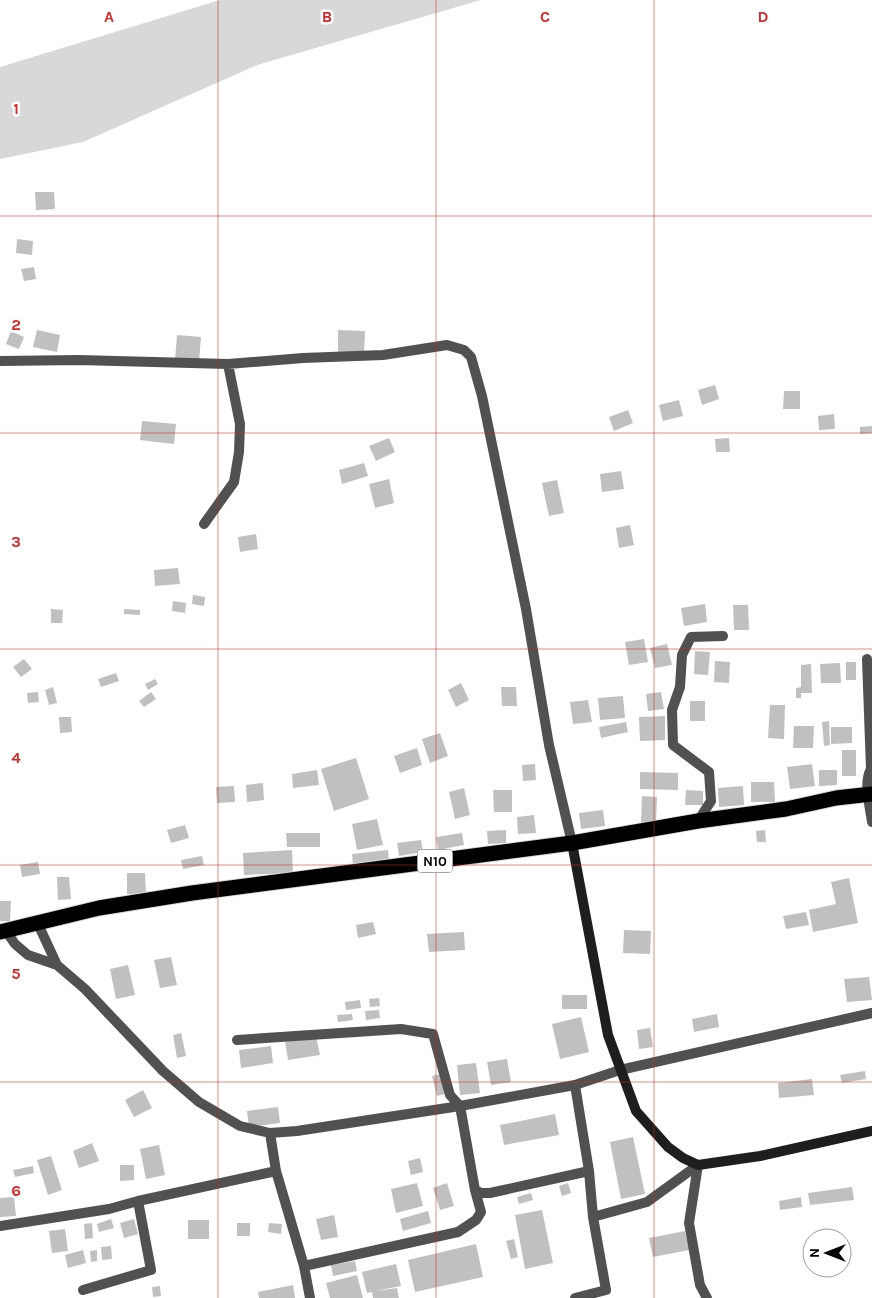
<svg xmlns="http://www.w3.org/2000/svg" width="872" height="1298" viewBox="0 0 872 1298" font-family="Karla,sans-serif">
<rect width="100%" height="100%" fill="#fff"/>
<!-- green -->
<path fill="#d8d8d8" d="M220 0H481L257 65 83 142 0 159V67Z"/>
<!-- building -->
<path fill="#c0c0c0" d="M35 192H54L55 209 36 210Z
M17 239 33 241 32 255 16 253Z
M34 267 36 279 24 281 21 269Z
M37 330 60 335 57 352 33 347Z
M338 330 365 331 364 354 338 353Z
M11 331 24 337 19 349 6 344Z
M177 335 201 337 199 362 175 360Z
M715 385 719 399 702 405 698 390Z
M784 391H800V409H783Z
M679 400 683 416 663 421 659 405Z
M628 410 633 423 614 431 609 417Z
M834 414 835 429 819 430 818 416Z
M142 421 176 424 174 444 140 440Z
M872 426V433L860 434V427Z
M389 438 395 452 376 461 369 446Z
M729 438 730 452H716L715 439Z
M364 463 368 476 342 484 339 470Z
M621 471 624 489 602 492 600 474Z
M389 479 394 503 375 508 369 484Z
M557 480 564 513 549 516 542 483Z
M630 525 634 545 619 548 616 528Z
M256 534 258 549 240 552 238 537Z
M178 568 180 584 155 586 154 570Z
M193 595 205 597 204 606 192 604Z
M173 601 186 603 185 613 172 611Z
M705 604 707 622 684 626 681 608Z
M733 605H748L749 630H734Z
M51 609 63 610 62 623H51Z
M124 609 140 610V615L124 614Z
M644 639 648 662 629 665 625 642Z
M667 644 672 665 655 668 650 648Z
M695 651 710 652 708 675 694 674Z
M24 659 32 669 21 677 13 667Z
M715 661 730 662 729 683 714 682Z
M846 662H856V680H846Z
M840 663 841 683H821L820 664Z
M811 664 812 693H801V698H796V688L801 687V665Z
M116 673 119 681 101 687 98 679Z
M155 679 158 684 148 690 145 684Z
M461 683 469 700 456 707 448 690Z
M53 687 57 703 49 705 45 690Z
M501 687H516L517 706H502Z
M38 692 39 702 28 703 27 693Z
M151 692 156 699 144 707 139 701Z
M661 692 664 709 648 711 646 694Z
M623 696 625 718 600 720 598 698Z
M588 700 592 722 573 724 570 702Z
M690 701H705V721H690Z
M770 705H785L784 739 768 738Z
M665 716V740L640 741 639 717Z
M59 717H71L72 732 60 733Z
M829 721 830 745 824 746 822 722Z
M626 722 628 732 601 738 599 727Z
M794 726H814L813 748H793Z
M831 727H852V743L831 744Z
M440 733 448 756 430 763 422 739Z
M417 748 422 765 400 773 394 756Z
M842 750H856V776H842Z
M356 758 369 799 334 811 321 769Z
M535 764 536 780 523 781 522 765Z
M812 764 815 786 790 789 787 767Z
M317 770 319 785 293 788 292 774Z
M819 770H837V785L819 786Z
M640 772 678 773V790L640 789Z
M751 782H774L775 802H751Z
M263 783 264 800 247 802 246 785Z
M234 786 235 802 217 803 216 787Z
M743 786 744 805 719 807 718 788Z
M464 788 470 815 455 819 449 792Z
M493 790H512V812H494Z
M686 790 703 791V805H685Z
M642 796 657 797 656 822H641Z
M603 810 605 826 581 829 579 813Z
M534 815 536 833 518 834 517 817Z
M377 819 383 845 357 850 352 824Z
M185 825 189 838 171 843 167 830Z
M506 830V843L488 844 487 831Z
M765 830 766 842H757L756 831Z
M286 833H320V847H287Z
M462 833 464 845 438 850 436 837Z
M421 840 423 852 399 856 397 843Z
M292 850 293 873 244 875 243 853Z
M388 850 389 861 353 865 352 854Z
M202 856 204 865 183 869 181 860Z
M38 862 40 874 22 877 20 865Z
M127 873H145L146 894H127Z
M57 877H69L71 899 58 900Z
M849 878 858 923 813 932 809 910 836 904 831 882Z
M0 901H11L10 921H0Z
M806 912 809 925 786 929 783 916Z
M373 922 376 934 358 938 356 925Z
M624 930 651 931 650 954 623 953Z
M464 932 465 950 429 952 427 934Z
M171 957 177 985 160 988 154 960Z
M128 965 135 995 116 999 110 969Z
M869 977 872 1000 847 1002 844 979Z
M562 995H587V1009H562Z
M379 998 380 1006 370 1007 369 999Z
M360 1000 361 1008 346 1010 345 1002Z
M379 1010 380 1018 366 1020 365 1011Z
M352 1014 353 1020 338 1022 337 1015Z
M717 1014 719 1027 694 1032 692 1019Z
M581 1017 589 1052 560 1059 552 1024Z
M650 1028 653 1047 639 1049 637 1030Z
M181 1033 186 1056 177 1058 173 1035Z
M316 1036 320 1055 288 1060 285 1042Z
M271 1046 273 1063 241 1068 239 1050Z
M507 1059 511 1082 491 1085 487 1062Z
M476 1063 480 1093 460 1095 457 1065Z
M865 1071 866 1079 842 1083 840 1075Z
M441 1074 445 1094 437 1096 432 1076Z
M812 1079 814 1095 779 1098 778 1083Z
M143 1090 152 1108 134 1117 125 1100Z
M278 1107 280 1123 249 1127 247 1111Z
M555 1114 559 1135 504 1145 500 1125Z
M633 1137 645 1194 621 1199 610 1142Z
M92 1143 99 1161 79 1168 73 1151Z
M159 1145 165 1175 146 1179 140 1149Z
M51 1156 62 1190 48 1195 37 1160Z
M420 1158 423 1172 411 1175 408 1161Z
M120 1165H134V1180L120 1181Z
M33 1166 34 1173 15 1177 13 1170Z
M417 1183 423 1206 396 1213 391 1189Z
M447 1183 454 1206 440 1210 433 1188Z
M568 1183 571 1193 562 1196 559 1186Z
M852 1187 854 1200 810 1205 808 1193Z
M531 1193 533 1200 519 1204 517 1197Z
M14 1197 16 1216 0 1217V1198Z
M801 1197 802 1207 780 1210 779 1201Z
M542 1210 553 1263 525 1269 515 1215Z
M428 1211 431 1223 403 1231 400 1219Z
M334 1215 338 1237 321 1240 316 1219Z
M111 1219 114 1228 99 1232 97 1224Z
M134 1219 138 1234 124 1238 120 1223Z
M188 1220H209V1239H188Z
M92 1223 93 1238 85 1239 84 1224Z
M237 1223H250V1236H237Z
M269 1223 282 1224 281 1234 268 1232Z
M65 1229 68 1251 52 1253 49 1231Z
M685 1231 689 1250 653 1257 649 1238Z
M514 1239 518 1257 511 1259 506 1241Z
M476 1244 483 1277 415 1292 408 1260Z
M111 1246 112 1259 102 1260 101 1247Z
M83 1250 86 1263 68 1268 65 1255Z
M97 1250V1261L91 1262 90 1251Z
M355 1261 357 1271 333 1276 331 1265Z
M396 1264 401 1286 375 1291 397 1288 399 1298H373L372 1292 367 1293 362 1272Z
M357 1275 363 1298H330L326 1283Z
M293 1285 295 1298H259L258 1292Z
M160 1286 161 1296 153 1297 152 1287Z"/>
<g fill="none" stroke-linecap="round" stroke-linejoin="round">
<defs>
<path id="highway" d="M0 932 99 908 192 893 572 843 698 821 786 809 836 798 872 794"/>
</defs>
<!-- highway casing -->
<use href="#highway" stroke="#dbdbdb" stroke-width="17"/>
<!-- street -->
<path stroke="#515151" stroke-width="10" d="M0 361 79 360 228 364 303 358 383 355 447 345 464 350 471 357 482 396 526 609 549 745 572 843
M204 524 234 482 239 452 240 424 228 364
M867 659 871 769C863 783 870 806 872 822
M698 821 711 801 709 772 673 745 672 710 680 687 682 655 691 637 723 636
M38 924 57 965
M6 931 15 944 28 955 57 965 85 989 163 1071 199 1102 240 1126 270 1133 297 1131 460 1106 575 1085 620 1070 872 1013
M237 1040 401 1029 433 1034 450 1095 460 1106 475 1190 481 1193H490L589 1171
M698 1165 689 1223 700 1285 707 1298
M276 1171 304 1266 310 1298
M593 1217 647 1202 698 1165
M0 1226 109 1209 138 1201 276 1171 270 1133
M304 1266 458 1232 476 1220 481 1212 475 1190
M83 1290 151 1270 138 1201
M575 1298 606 1290 593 1217 589 1171 575 1085"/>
<!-- secondary -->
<path stroke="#1e1e1e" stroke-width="10" d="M572 843 608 1035 636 1111 668 1147 683 1158 698 1165 760 1156 872 1131"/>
<!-- highway -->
<use href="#highway" stroke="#000" stroke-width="15"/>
</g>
<!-- grid -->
<path fill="none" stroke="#d62828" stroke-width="1" stroke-opacity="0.55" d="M218 0V1298M436 0V1298M654 0V1298M0 216H872M0 433H872M0 649H872M0 865H872M0 1082H872"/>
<g text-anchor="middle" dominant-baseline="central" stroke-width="5" stroke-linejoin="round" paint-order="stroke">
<!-- shield labels -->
<rect fill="#fff" stroke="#4c4c4c" stroke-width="1" x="417.5" y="849.5" width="35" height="23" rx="4"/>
<g font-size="14" font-weight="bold" fill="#000">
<text x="435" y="861">N10</text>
</g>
</g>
<g font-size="16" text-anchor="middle" font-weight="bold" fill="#d62828" stroke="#fff" stroke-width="5" stroke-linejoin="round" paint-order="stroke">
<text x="109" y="22">A</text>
<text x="327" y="22">B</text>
<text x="545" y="22">C</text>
<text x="763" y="22">D</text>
<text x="16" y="114">1</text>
<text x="16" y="330">2</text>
<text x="16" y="547">3</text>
<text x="16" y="763">4</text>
<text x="16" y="979">5</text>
<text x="16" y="1196">6</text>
</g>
<!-- north arrow -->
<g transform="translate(827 1253) rotate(270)"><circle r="24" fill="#ffffff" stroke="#999999"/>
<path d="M0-4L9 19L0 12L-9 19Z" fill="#000000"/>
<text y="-8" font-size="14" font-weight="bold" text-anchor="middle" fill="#000000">N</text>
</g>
</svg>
